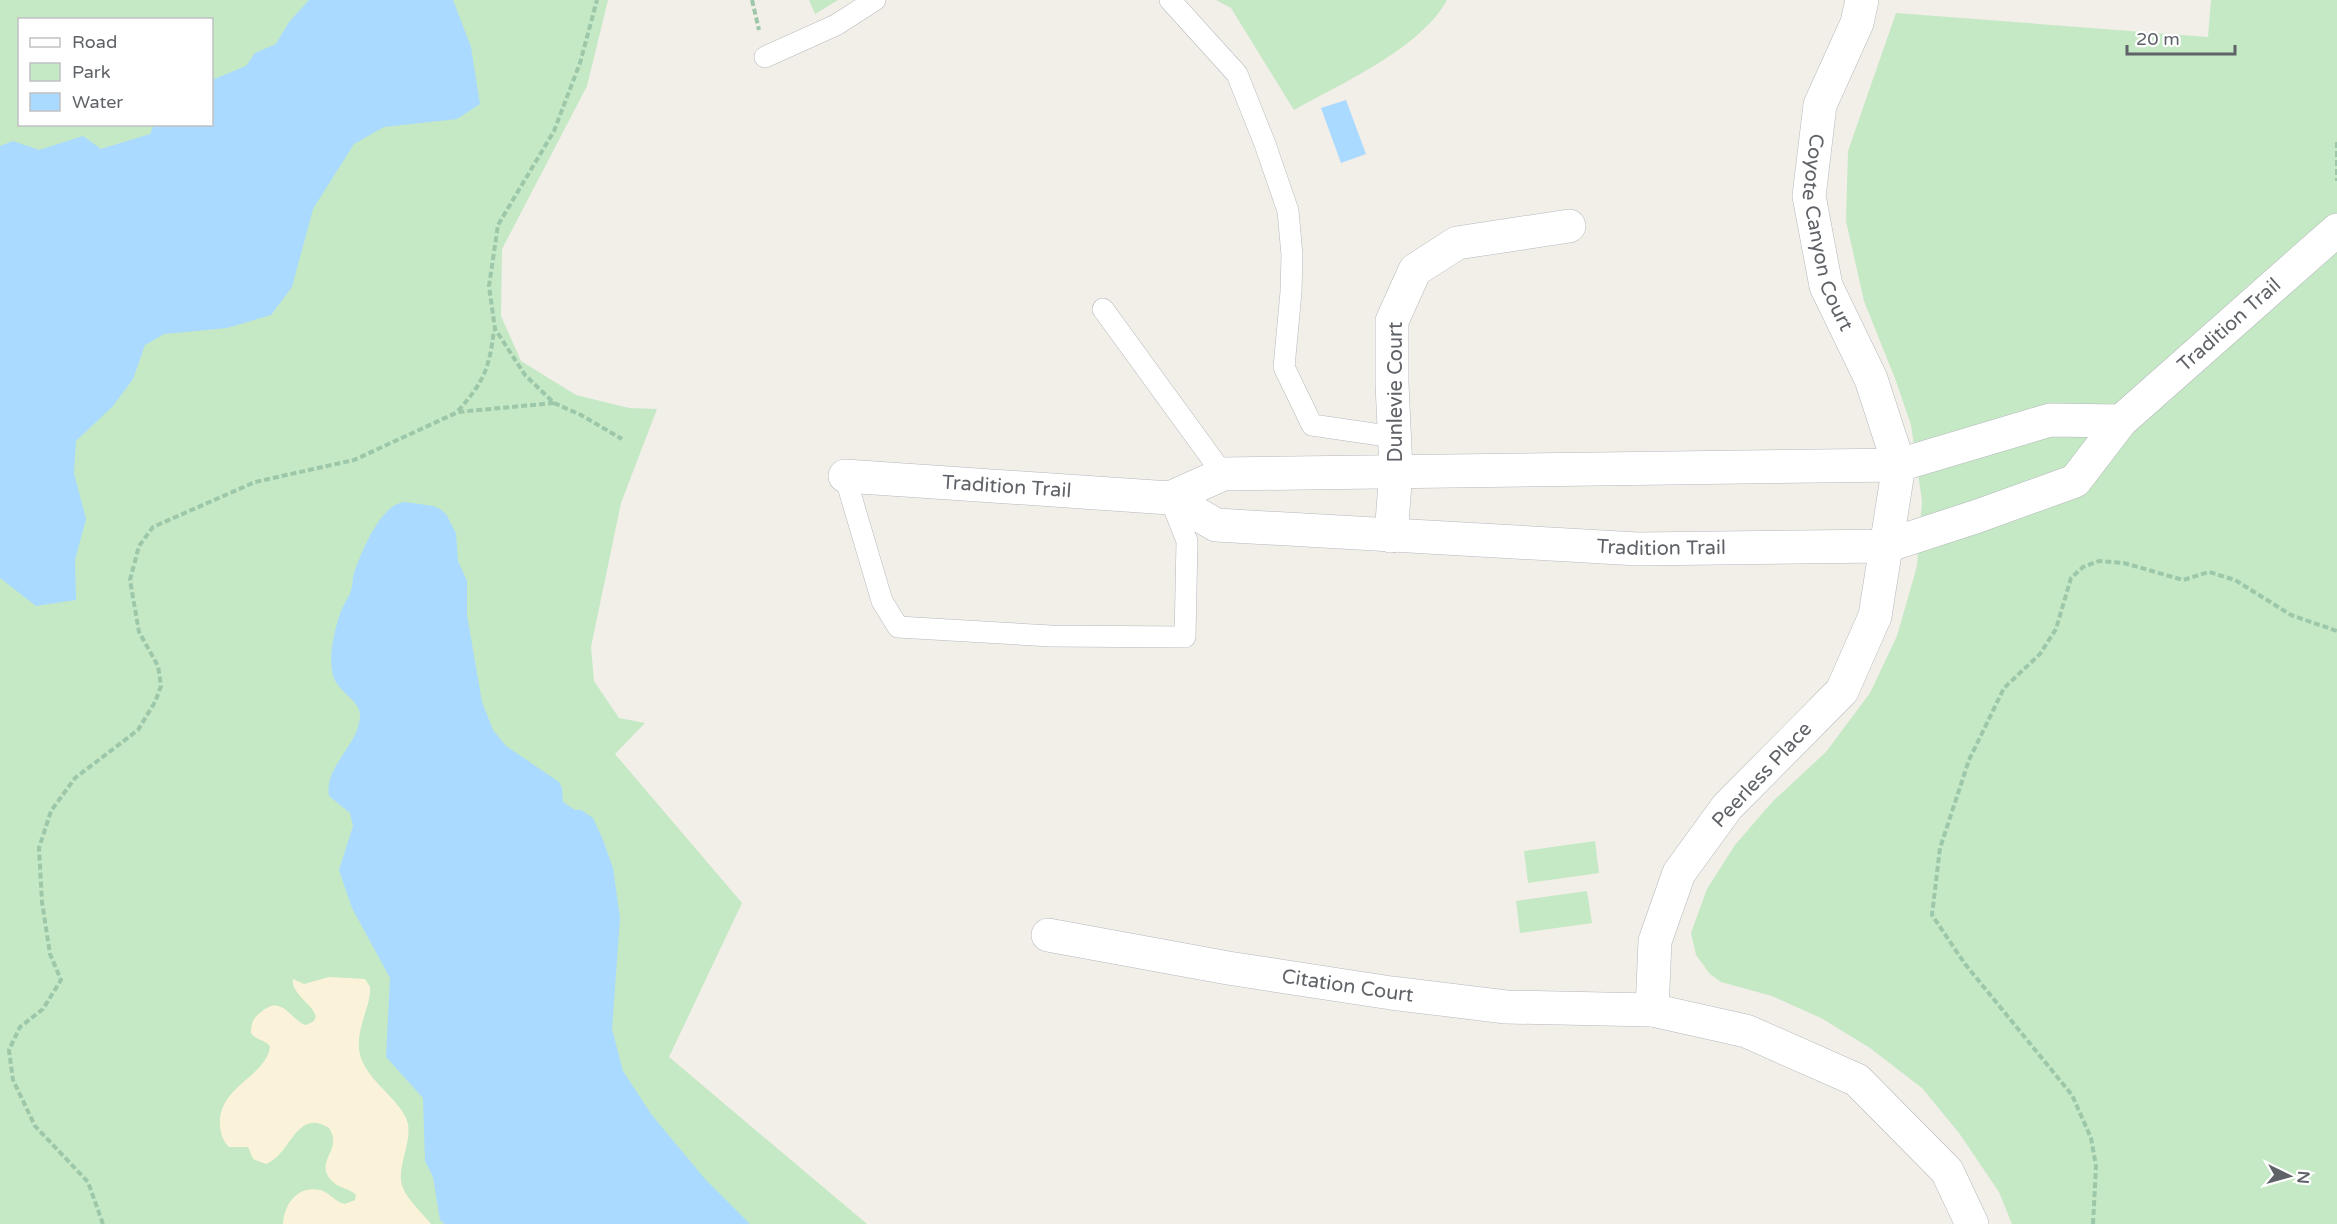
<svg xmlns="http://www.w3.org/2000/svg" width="2337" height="1224" viewBox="0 0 2337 1224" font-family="'Varela Round',sans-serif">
<rect width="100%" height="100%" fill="#f1efe8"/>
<!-- green -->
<path fill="#c5e8c5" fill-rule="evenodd" d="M0 0H608L587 86 502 249 501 316 521 361 576 395 629 408 657 409 621 503 591 647 594 681 619 718 645 723 615 754 742 903 669 1057 867 1224H0ZM20 20H212V124H20Z
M809 0H838L815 14Z
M1216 0H1447C1420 49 1342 83 1294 110L1231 8Z
M2211 0H2337V1224H2012L1999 1192 1959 1133 1922 1088 1870 1048 1821 1018 1772 996 1721 982 1710 974 1696 955 1691 933 1707 889 1735 845 1773 801 1826 752 1870 693 1897 636 1917 566 1922 501 1911 425 1896 381 1864 301 1846 221 1848 151 1896 13 2208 37Z
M1595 841 1599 873 1528 883 1524 851Z
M1587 891 1592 923 1520 933 1516 901Z"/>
<!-- sand -->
<path fill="#fbf3d9" d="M329 977 365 979 370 987C371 1007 357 1025 359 1049 362 1077 393 1093 405 1116 417 1137 394 1167 403 1188 407 1199 423 1214 431 1224H283C284 1205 297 1185 320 1190 329 1192 335 1202 345 1204L355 1200 356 1195C350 1188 339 1189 332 1181 313 1161 344 1150 329 1128 296 1107 291 1155 266 1164L253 1159 248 1147H229C223 1141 221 1135 220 1126 217 1086 267 1077 270 1046 264 1039 257 1041 251 1033 251 1024 253 1018 261 1012 282 994 289 1018 305 1025 336 1016 289 998 293 979L304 984Z"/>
<!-- water -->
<path fill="#aadaff" d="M309 0H453L471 47 480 104 457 119 384 127 354 144 313 209 292 287 271 315 227 328 164 334 145 345 133 379 113 406 76 441 74 473 86 519 75 560 76 600 36 606 0 578V146L13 141 39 150 83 136 101 149 150 134 154 125 212 124V80L246 66 255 53 276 44 289 22Z
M1346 100 1366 154 1341 163 1321 108Z
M405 502 433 506 440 509 446 514 456 533 458 561 467 581V615L482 702 493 730 506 746 559 782 562 788 563 802 575 810H581L593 818 603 840 613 868 620 918 612 1029 623 1071 651 1114 705 1179 750 1224H445L440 1220 433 1177 425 1161 423 1098 386 1057 390 978 352 908 339 870 353 826 350 813 329 796C324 767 357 747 360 718 362 698 334 693 332 670 329 651 335 629 341 611 344 604 348 598 351 591 353 585 352 579 354 573 361 553 381 503 405 502Z"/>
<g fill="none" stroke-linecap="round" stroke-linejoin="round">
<defs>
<path id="lane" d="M1170 0 1237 74 1265 144 1288 211 1292 255 1291 292 1284 367 1312 425 1394 437
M765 57 836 25 875 0
M1103 309 1223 474
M845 476 882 601 898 627 1051 636 1185 637 1187 541 1170 498"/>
<g id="street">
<path id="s1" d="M1862 0 1857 23 1820 105 1809 196 1826 286 1871 379 1899 465 1875 616 1842 691 1727 807 1679 873 1655 941 1652 1010 1746 1031 1857 1080 1947 1171 1972 1224"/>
<path id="s2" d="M845 476 1170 498 1216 525 1638 549 1886 546 1978 516 2075 481 2121 421 2337 230"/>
<path d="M1170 498 1223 474 1899 465 2050 420 2121 421"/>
<path d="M1391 536 1396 470 1392 384V321L1415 270 1457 243 1569 226"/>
<path id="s3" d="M1048 935 1228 968 1391 993 1506 1007 1652 1010"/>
</g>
</defs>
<!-- lane casing -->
<use href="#lane" stroke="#b5b8bc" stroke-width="22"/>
<!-- street casing -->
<use href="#street" stroke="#b5b8bc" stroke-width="34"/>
<!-- path -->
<path stroke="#9cc7a9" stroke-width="4" stroke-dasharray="6 3" stroke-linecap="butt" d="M752 0 759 30
M2337 142V181
M554 403 581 415 622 439
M458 411C484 381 489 370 494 330
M103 1224 88 1182 35 1126 13 1080 9 1050 20 1027 43 1009 61 980 50 954 42 902 39 848 51 811 75 778 138 730 155 702 161 686 158 666 139 632 130 580 139 546 153 527 255 482 354 460 458 412 554 403 525 375 495 329 489 286 498 225 554 131 580 63 597 0
M2093 1224 2096 1166 2091 1138 2072 1095 1965 964 1932 915 1940 848 1969 760 2004 688 2040 654 2056 629 2071 578 2083 567 2099 561 2124 563 2183 580 2209 572 2235 580 2291 615 2337 631"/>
<!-- lane -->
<use href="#lane" stroke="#fff" stroke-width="21"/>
<!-- street -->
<use href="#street" stroke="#fff" stroke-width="33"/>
</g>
<g text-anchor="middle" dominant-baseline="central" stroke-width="4.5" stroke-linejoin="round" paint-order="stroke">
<!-- street labels -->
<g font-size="20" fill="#5f6368" stroke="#fff">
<text stroke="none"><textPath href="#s1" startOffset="244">Coyote Canyon Court</textPath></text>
<text stroke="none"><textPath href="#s2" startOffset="1470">Tradition Trail</textPath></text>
<text transform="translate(1396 392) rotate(-90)">Dunlevie Court</text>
<text stroke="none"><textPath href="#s2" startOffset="162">Tradition Trail</textPath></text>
<text stroke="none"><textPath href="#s2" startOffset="825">Tradition Trail</textPath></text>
<text transform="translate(1762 775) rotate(-47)">Peerless Place</text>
<text stroke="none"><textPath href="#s3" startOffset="304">Citation Court</textPath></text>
</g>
</g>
<!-- legend -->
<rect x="18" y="18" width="195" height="108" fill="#ffffff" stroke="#bfc1c3" stroke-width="1.5"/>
<rect x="30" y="38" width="30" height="9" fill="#ffffff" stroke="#bfc1c3" stroke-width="1.5"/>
<text x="72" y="48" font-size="18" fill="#5f6368">Road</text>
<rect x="30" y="63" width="30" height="18" fill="#c5e8c5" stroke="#bfc1c3" stroke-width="1.5"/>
<text x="72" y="78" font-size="18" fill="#5f6368">Park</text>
<rect x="30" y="93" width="30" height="18" fill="#aadaff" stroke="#bfc1c3" stroke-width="1.5"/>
<text x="72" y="108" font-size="18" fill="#5f6368">Water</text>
<!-- north arrow -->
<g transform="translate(2289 1176) rotate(95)" stroke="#ffffff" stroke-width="4.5" paint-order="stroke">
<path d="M0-4.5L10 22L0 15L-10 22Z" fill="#5f6368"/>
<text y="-9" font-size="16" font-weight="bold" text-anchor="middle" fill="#5f6368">N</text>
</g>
<!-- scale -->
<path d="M2127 45v9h108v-9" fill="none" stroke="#5f6368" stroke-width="3"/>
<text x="2136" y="45" font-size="18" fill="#5f6368" stroke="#ffffff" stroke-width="4.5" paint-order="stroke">20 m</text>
</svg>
